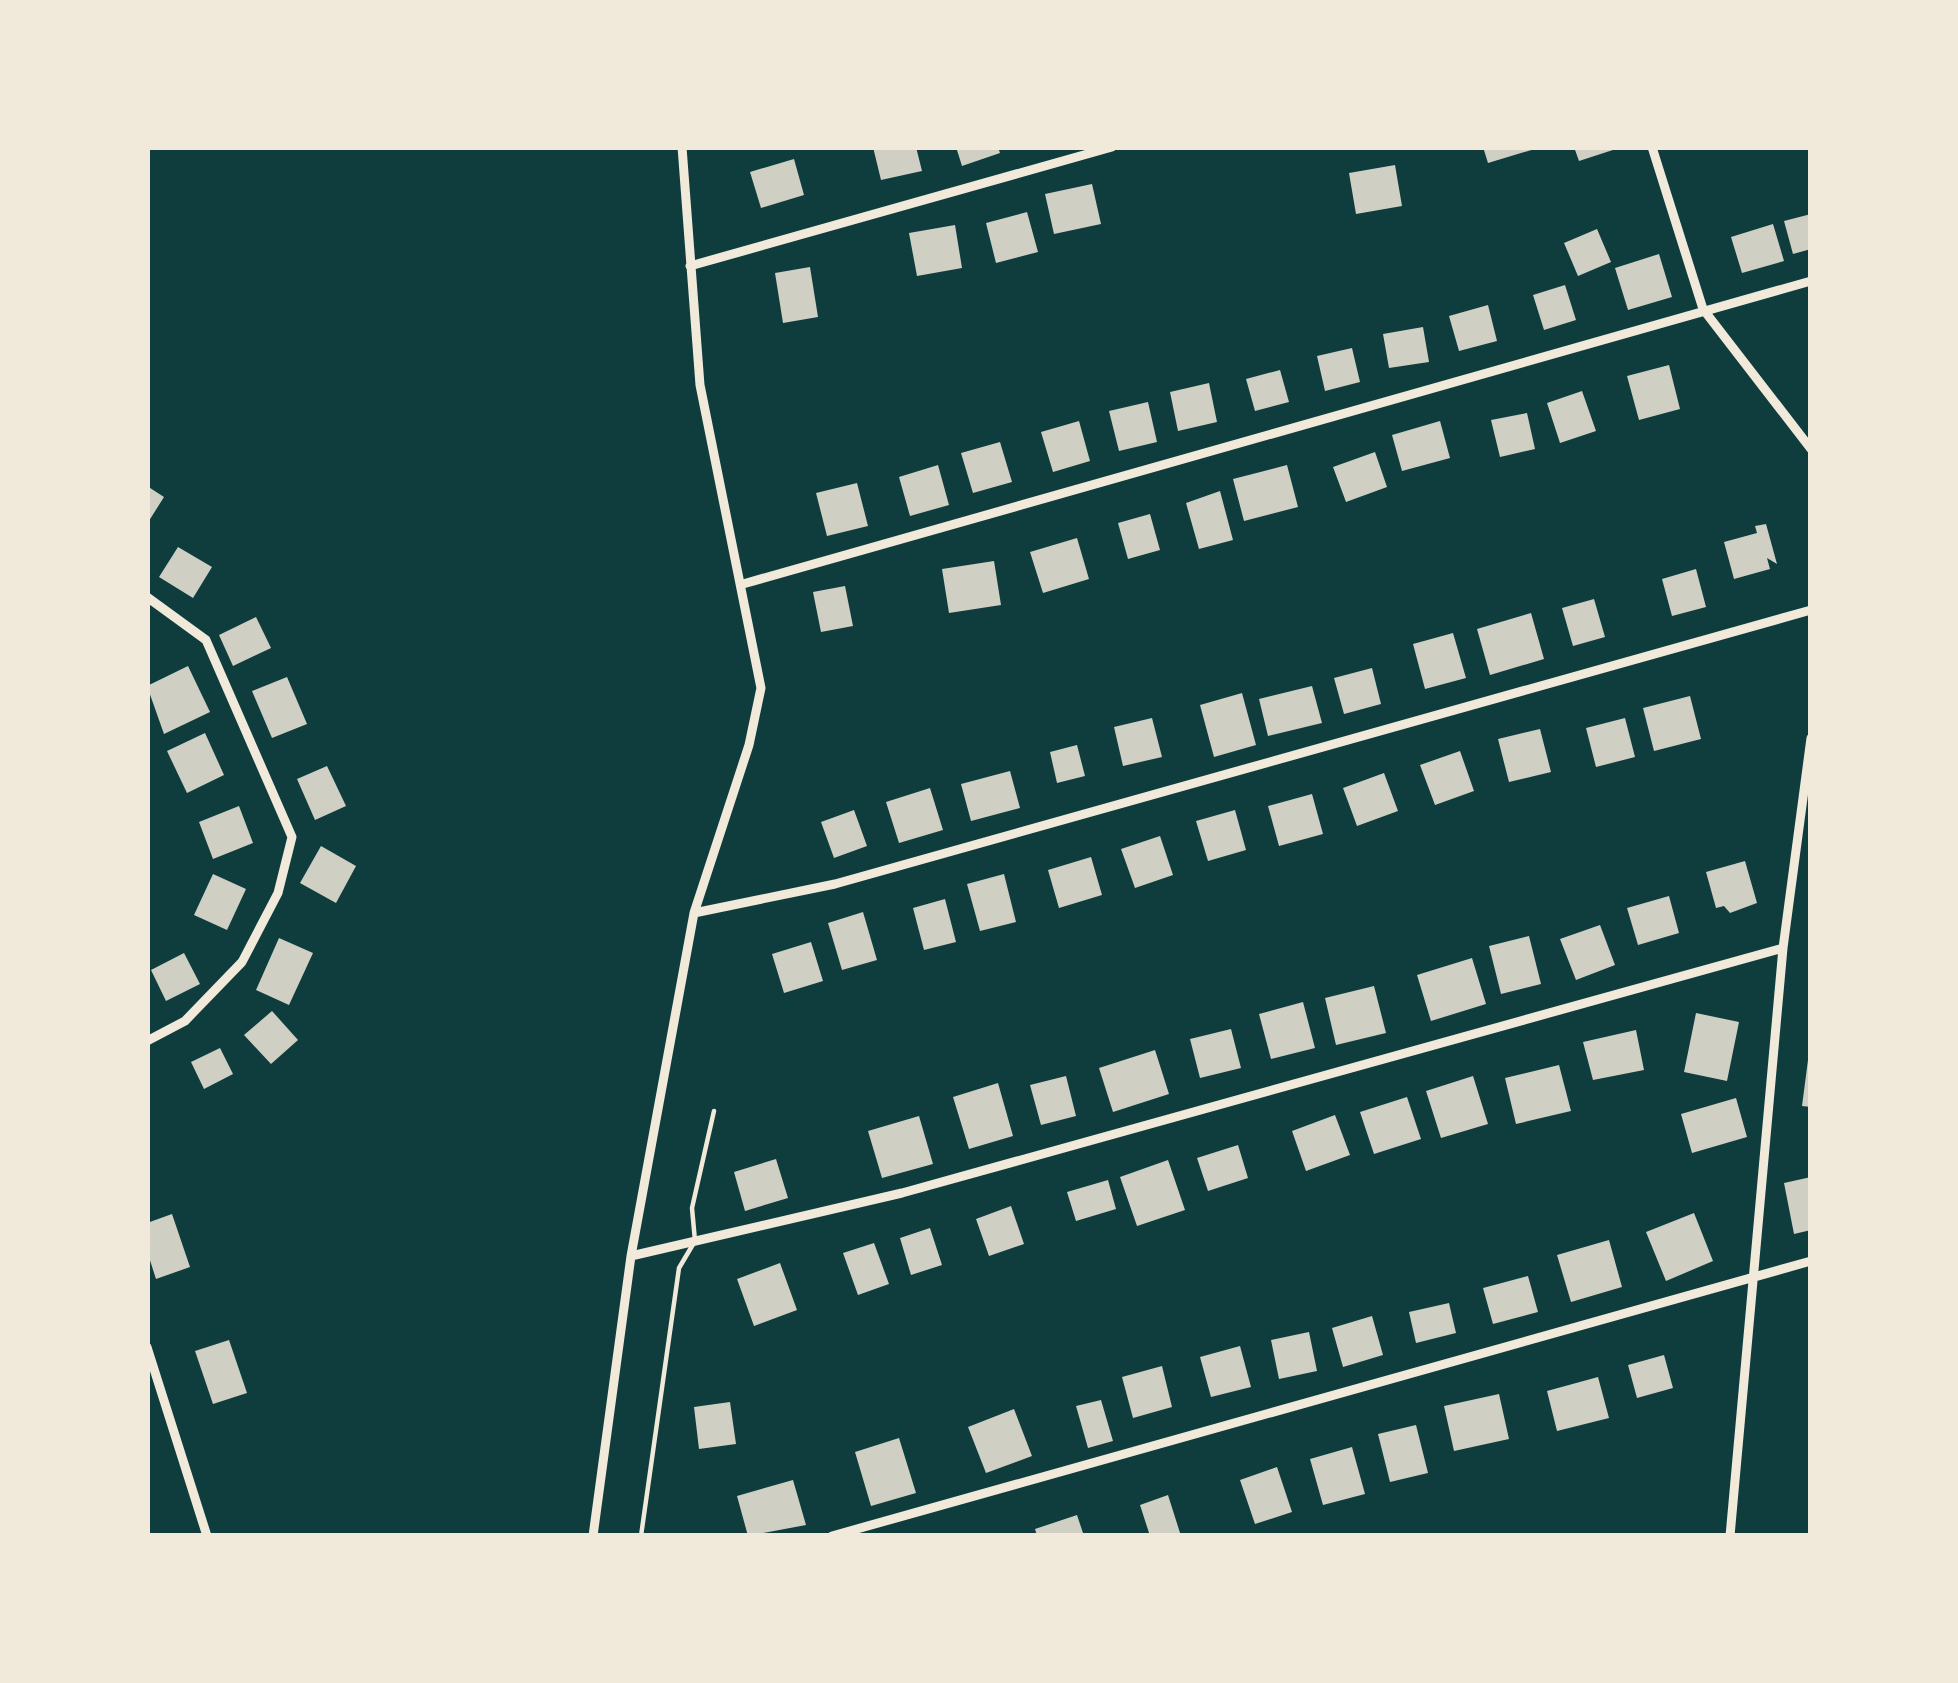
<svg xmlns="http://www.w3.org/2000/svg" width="1958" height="1683" viewBox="0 0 1958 1683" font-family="Barlow,sans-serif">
<rect width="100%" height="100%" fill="#0f3d3e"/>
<!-- building -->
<path fill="#cfcfc3" d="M873 147H916L922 171 881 180Z
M956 147H998L1000 153 962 166Z
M1483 147H1538V148L1488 163Z
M1574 147H1619V148L1579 161Z
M794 159 804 195 761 208 750 172Z
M1395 165 1402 206 1356 214 1349 173Z
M1092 184 1101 224 1054 234 1045 194Z
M1027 212 1038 252 996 263 986 223Z
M1811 214V249L1793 254 1784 221Z
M1773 224 1784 261 1742 273 1731 237Z
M955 225 962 268 917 276 909 233Z
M1597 229 1611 262 1578 276 1564 243Z
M1659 254 1672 297 1628 310 1615 268Z
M810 267 818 317 783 323 775 273Z
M1565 285 1576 320 1544 330 1533 295Z
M1488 305 1497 341 1459 351 1449 316Z
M1423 327 1429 362 1389 368 1383 334Z
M1352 348 1360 382 1325 391 1317 356Z
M1669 365 1680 409 1639 420 1627 376Z
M1280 370 1289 402 1255 411 1246 379Z
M1209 383 1217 422 1178 431 1170 392Z
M1582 391 1596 431 1560 443 1547 403Z
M1148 402 1157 442 1119 451 1109 411Z
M1527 413 1535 449 1500 457 1491 420Z
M1079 421 1090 461 1053 472 1041 432Z
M1440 421 1450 458 1402 471 1392 435Z
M1000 442 1012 482 973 493 961 453Z
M1375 452 1387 487 1346 502 1333 467Z
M938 465 949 505 910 516 899 477Z
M1287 465 1298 507 1244 521 1233 479Z
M857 483 868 526 827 536 816 493Z
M147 486 164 497 147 524Z
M1220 491 1233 540 1199 549 1186 503Z
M1150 514 1160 550 1128 559 1118 523Z
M1766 524 1777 564 1767 558 1770 569 1734 579 1724 542 1757 533 1755 526Z
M1077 538 1089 579 1043 593 1030 552Z
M178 547 212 567 193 598 159 577Z
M994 561 1001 605 949 613 942 569Z
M1696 569 1706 607 1672 616 1662 579Z
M845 586 853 626 821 632 813 592Z
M1594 599 1605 637 1573 646 1562 608Z
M1531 613 1544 659 1490 675 1477 629Z
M256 617 271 648 233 666 219 635Z
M1453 633 1466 678 1425 689 1413 644Z
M188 666 210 712 164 734 147 686Z
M1372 668 1381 704 1344 714 1334 678Z
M287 677 307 724 272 738 252 691Z
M1312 686 1322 723 1268 736 1259 699Z
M1242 693 1256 745 1214 757 1200 705Z
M1690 696 1701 739 1654 751 1643 708Z
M1152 718 1162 757 1123 766 1114 727Z
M1625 718 1635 757 1596 767 1586 728Z
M1540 729 1551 772 1509 782 1498 739Z
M205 733 224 775 187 793 167 751Z
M1077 745 1085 776 1057 783 1050 752Z
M1460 751 1474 791 1435 805 1420 765Z
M327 766 346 806 315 820 297 779Z
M1010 771 1020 808 971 821 961 784Z
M1384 773 1398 811 1357 826 1343 788Z
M930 788 943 830 899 843 886 802Z
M1312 794 1323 834 1279 846 1268 806Z
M239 806 253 843 213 859 199 822Z
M854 810 867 846 834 858 821 822Z
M1235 810 1246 850 1208 861 1196 821Z
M1160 836 1173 875 1135 888 1121 849Z
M321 846 356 866 336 903 300 883Z
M1091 857 1102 895 1059 908 1048 870Z
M1745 861 1757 903 1730 913 1724 906 1716 908 1706 872Z
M213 874 246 889 227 930 194 915Z
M1004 874 1016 922 980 931 967 884Z
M1669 896 1679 933 1638 945 1627 908Z
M945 899 956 942 924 950 913 908Z
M863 912 877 960 842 970 828 923Z
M1600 925 1615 965 1576 980 1560 939Z
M1529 936 1541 984 1501 994 1489 946Z
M279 938 313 953 289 1005 256 990Z
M811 942 823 981 784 993 772 954Z
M184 953 200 984 166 1001 151 970Z
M1472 958 1486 1004 1431 1021 1417 975Z
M1374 986 1386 1033 1336 1045 1325 998Z
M1303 1002 1315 1048 1271 1059 1259 1014Z
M272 1011 298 1040 271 1064 244 1035Z
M1696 1013 1739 1022 1727 1081 1684 1072Z
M1231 1029 1241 1068 1200 1078 1190 1039Z
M1636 1030 1644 1070 1593 1080 1583 1042Z
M220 1048 233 1074 204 1089 191 1062Z
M1155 1050 1169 1094 1113 1112 1099 1068Z
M1808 1060H1811V1107L1802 1106Z
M1559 1065 1571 1111 1516 1124 1505 1078Z
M1066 1076 1076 1116 1041 1125 1030 1085Z
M1473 1076 1488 1124 1441 1138 1426 1091Z
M998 1083 1013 1136 969 1149 953 1097Z
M1407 1097 1421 1139 1374 1154 1360 1112Z
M1736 1098 1747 1137 1692 1153 1681 1114Z
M1335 1115 1350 1155 1306 1171 1292 1131Z
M919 1116 933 1164 882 1178 868 1131Z
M1238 1145 1248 1178 1208 1191 1197 1158Z
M776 1159 788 1198 745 1211 734 1172Z
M1168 1160 1185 1210 1137 1226 1120 1177Z
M1811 1177V1230L1794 1234 1784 1183Z
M1108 1180 1116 1209 1076 1221 1067 1192Z
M1011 1206 1024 1244 989 1256 976 1219Z
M1694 1213 1713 1261 1666 1281 1646 1232Z
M172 1214 190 1267 156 1279 147 1251V1223Z
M930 1228 942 1265 911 1275 900 1238Z
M1609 1240 1622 1287 1571 1302 1557 1255Z
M874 1243 889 1284 858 1295 843 1253Z
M780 1263 797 1310 754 1326 737 1279Z
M1528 1276 1538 1312 1493 1324 1483 1288Z
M1449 1303 1456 1333 1416 1343 1409 1312Z
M1372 1316 1383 1355 1343 1367 1332 1328Z
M1309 1332 1317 1371 1279 1379 1271 1340Z
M229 1340 247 1393 213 1404 195 1351Z
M1240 1346 1251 1387 1211 1397 1200 1357Z
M1664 1355 1673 1388 1637 1398 1628 1365Z
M1162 1366 1172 1407 1133 1418 1122 1377Z
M1598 1377 1609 1418 1557 1431 1547 1391Z
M1499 1394 1509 1439 1454 1451 1444 1406Z
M1101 1400 1113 1441 1088 1448 1076 1406Z
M730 1402 736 1444 699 1449 694 1407Z
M1014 1409 1032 1456 986 1473 968 1427Z
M1416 1425 1428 1473 1390 1482 1378 1434Z
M899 1438 916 1493 871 1506 855 1452Z
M1352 1447 1365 1494 1323 1505 1310 1459Z
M1277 1467 1292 1512 1255 1524 1240 1480Z
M793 1480 806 1525 748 1536 737 1496Z
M1168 1495 1181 1536H1150L1140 1505Z
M1077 1515 1084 1536H1037L1035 1529Z"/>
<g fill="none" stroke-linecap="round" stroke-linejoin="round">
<!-- service -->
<path stroke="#f1e9da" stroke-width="4.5" d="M641 1536 679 1268 695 1241 692 1208 714 1111"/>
<!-- minor -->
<path stroke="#f1e9da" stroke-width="9" d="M1652 147 1703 309 1811 449
M690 266 1112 147
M743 584 1811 281
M147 597 206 640 292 837 278 893 242 962 185 1021 147 1041
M694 913 835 884 1811 610
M631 1256 902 1193 1783 948
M147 1347 207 1536
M593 1536 631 1256 694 913 749 745 761 688 700 385 682 147
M832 1536 1811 1261
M1730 1536 1783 948 1811 738"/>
</g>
<!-- border -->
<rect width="1958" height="1683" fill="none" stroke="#f1e9da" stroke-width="300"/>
</svg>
